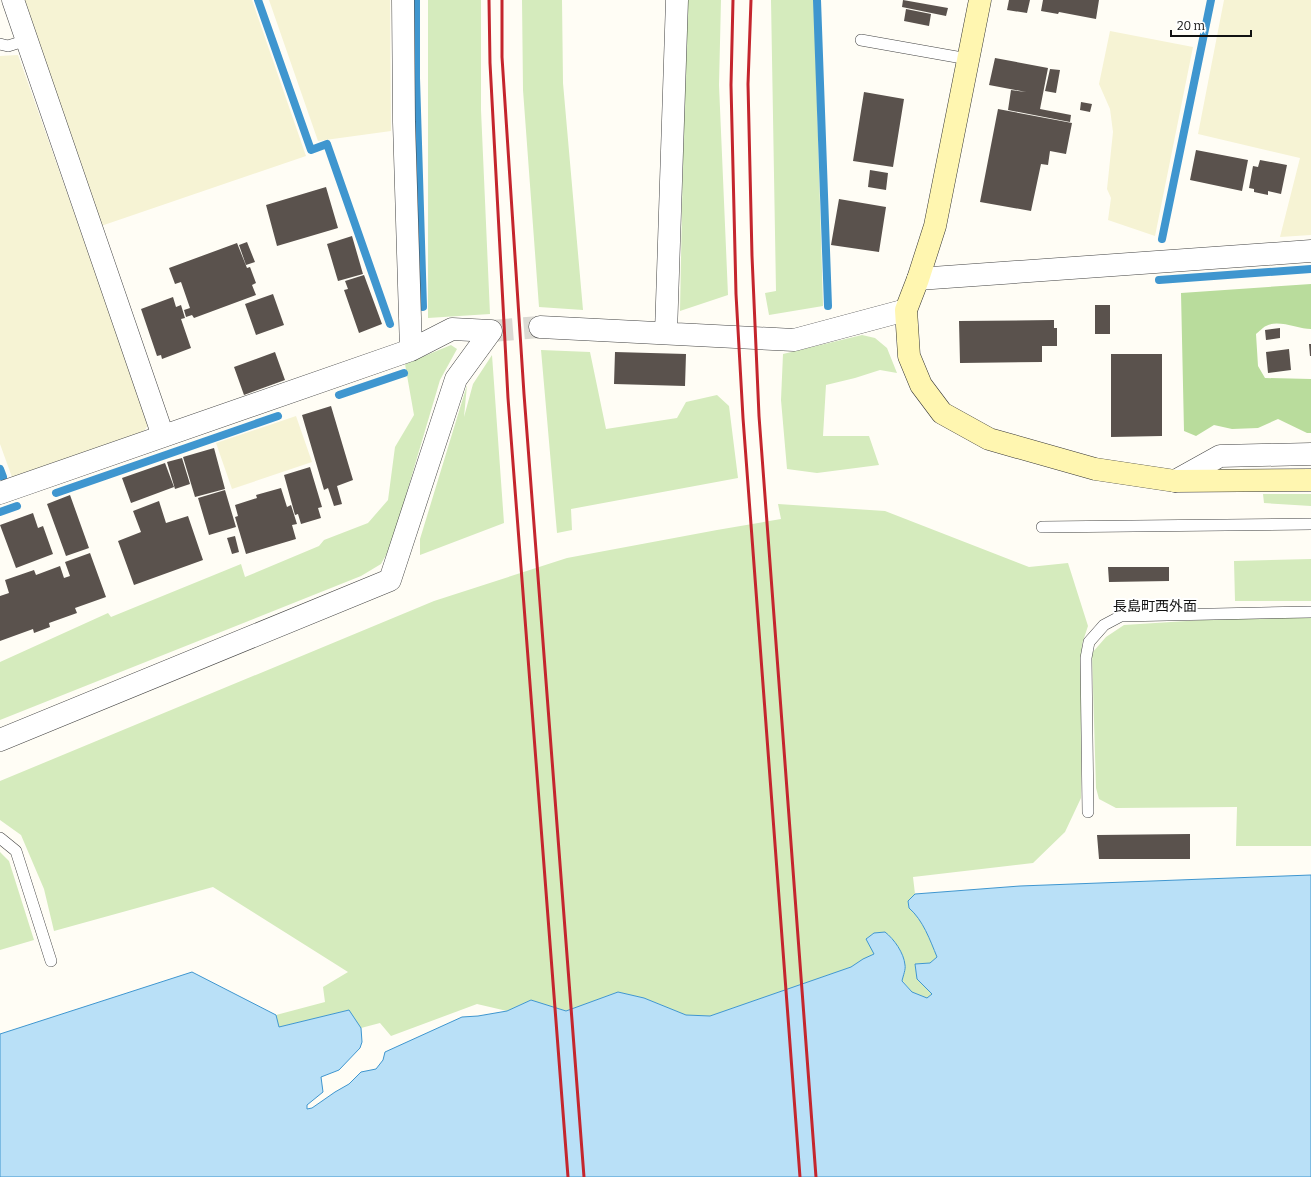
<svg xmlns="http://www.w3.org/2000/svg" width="1311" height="1177" viewBox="0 0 1311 1177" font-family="Bitter,'Noto Sans JP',serif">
<rect width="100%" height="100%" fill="#fffdf5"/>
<!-- farmland -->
<path fill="#f6f3d4" d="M22 0H252L306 156 101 226Z
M269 0H390L391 131 318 141Z
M1224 0H1311V235L1280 237 1300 158 1198 134Z
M1110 31 1193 47 1155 236 1108 220 1111 198 1107 189 1113 132 1110 109 1099 84Z
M18 55 149 423 142 435 13 480 0 444V56Z
M296 416 312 462 232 489 216 443Z"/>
<!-- green -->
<path fill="#d5ebbd" d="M428 0H481V110L490 314 428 318Z
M522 0H562L563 83 583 310 539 307 523 90Z
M686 0H721L719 85 728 295 680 311Z
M771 0H814L823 306 769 315 765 293 776 291Z
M862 335 875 338 887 348 897 373 880 370 855 378 826 385 823 436H869L879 465 817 473 787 469 781 400 783 354Z
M451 345 457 349 440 380 391 546 381 564 361 576 0 720V662L108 613 111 617 241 564 245 577 319 546 324 540 368 523 388 500 395 447 414 415 405 364Z
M541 350 590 352 606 429 677 418 686 402 717 395 729 406 738 478 571 509 572 530 557 533Z
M492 355 504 523 420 555V539L467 385 464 417 473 384Z
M1263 494H1311V506L1264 503Z
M778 504 885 511 1029 567 1068 563 1088 626 1082 644 1081 798 1065 832 1033 863 913 877 915 894 908 901 909 908C923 920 930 940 937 957L930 963 915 964 917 979 932 994 927 998 912 992 902 980C903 976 906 969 905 965 904 953 894 939 885 932L874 933 866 939 875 954 863 959 851 967 710 1016 686 1015 644 998 618 992 566 1011 531 1000 507 1011 477 1004 391 1036 380 1023 361 1028 349 1010 279 1027 276 1015 325 1002 323 987 348 972 213 887 54 931 44 889 21 835 0 820V781L434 601 567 558 717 530 781 519Z
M1311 559V601H1235L1234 561Z
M1311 617V846H1236L1237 807 1116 808 1099 799 1096 788 1092 653 1106 637 1124 625 1234 618Z
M0 852 9 861 34 940 0 950Z"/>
<!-- forest -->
<path fill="#b9dc9c" d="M1311 284V329C1298 329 1278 319 1266 326 1263 327 1259 332 1256 334L1258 366 1265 378 1311 379V433H1307L1278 419 1258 428 1232 429 1214 425 1196 436 1184 431 1181 293Z"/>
<!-- water -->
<path fill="#b9e0f7" stroke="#3f96cf" d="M1311 875V1177H0V1034L192 972 276 1015 279 1027 349 1010 361 1028 362 1042 360 1048 339 1070 321 1077 323 1092 307 1105V1109L312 1108 335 1092 349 1084 361 1072 376 1069 383 1060 385 1052 462 1017 478 1016 507 1011 531 1000 566 1011 618 992 644 998 686 1015 710 1016 851 967 863 959 874 954 866 939 874 933 885 932C894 939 904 953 905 965 906 969 903 976 902 981L912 992 927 998 932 994 917 979 915 964 930 963 937 957C930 940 923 920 909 908L908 901 915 894 1020 886Z"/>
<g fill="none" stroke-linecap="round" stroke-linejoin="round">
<!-- stream -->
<path stroke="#3f96cf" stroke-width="8" d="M258 0 311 150 327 144 390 324
M416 0V78L423 307
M817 0 828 306
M1162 239 1211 0
M1159 280 1311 269
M339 395 404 373
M0 469 3 477
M56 493 278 416
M0 512 17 506"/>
</g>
<!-- building -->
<path fill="#5a524d" d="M903 0 948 8 946 16 902 7Z
M1009 0H1030L1027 13 1007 10Z
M1043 0H1099L1096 19 1059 12 1058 14 1041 11Z
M906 9 931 14 929 26 904 21Z
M995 58 1048 68 1040 109 1071 115 1070 122 1008 110 1011 90 1026 92 989 85Z
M1050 69 1060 70 1056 93 1045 91Z
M864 92 904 99 893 167 853 161Z
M1081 102 1092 104 1090 112 1080 110Z
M998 109 1072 123 1066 154 1050 151 1048 165 1041 164 1031 211 980 202Z
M1196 150 1248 160 1242 191 1190 180Z
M1260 160 1287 165 1281 194 1268 191V195L1254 192V189L1249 188 1253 166 1258 167Z
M870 170 888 173 886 190 868 187Z
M326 187 338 228 277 246 266 205Z
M839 199 886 207 879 252 831 245Z
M352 236 363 274 338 281 327 244Z
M247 242 255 262 246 265 239 245Z
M237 243 247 268 250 267 256 283 252 285 256 295 194 318 192 315 186 317 184 310 190 308 181 282 175 284 169 268Z
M364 275 382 324 359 333 344 290 348 289 345 281Z
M273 294 284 325 256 335 245 304Z
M173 297 176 307 181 305 185 318 181 319 191 348 162 359 161 355 157 356 141 309Z
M1095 305H1110V334H1095Z
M1054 320V328H1057V346H1042V362L960 363 959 321Z
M1280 328V338L1266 340 1265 330Z
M1309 344H1311V356H1310Z
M1289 349 1291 370 1268 373 1266 352Z
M275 352 285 380 244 395 234 367Z
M615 352 686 354 685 386 614 384Z
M1111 354H1162V436L1111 437Z
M331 406 353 480 337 486 342 504 334 506 328 488 324 490 302 415Z
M214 448 225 489 195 497 183 457Z
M182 458 190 484 175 489 167 462Z
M165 463 174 487 131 503 122 478Z
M310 467 322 507 318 508 321 518 301 524 298 514 295 515 284 475Z
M281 488 287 507 291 505 297 524 292 525 296 539 246 554 235 517 238 516 235 505 257 498 256 495Z
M225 490 236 527 209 535 198 498Z
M70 495 89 548 66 556 47 504Z
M159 501 166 523 188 516 203 560 134 585 118 541 141 532 133 511Z
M33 513 38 528 43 526 53 554 16 568 0 525Z
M235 536 239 552 232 554 227 538Z
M90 553 106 597 75 608 77 613 49 623 50 627 34 633 33 629 0 641V596L9 593 5 580 34 570 36 575 60 566 64 578 70 576 65 562Z
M1108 567H1169V581L1109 582Z
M1190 834V859H1099L1097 835Z"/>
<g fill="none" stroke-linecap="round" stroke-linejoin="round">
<!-- street-tunnel -->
<path stroke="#dbdad3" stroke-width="22" stroke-dasharray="22 11" stroke-linecap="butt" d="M491 331 540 327"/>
<defs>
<path id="lane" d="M861 40 968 59
M0 44 8 46 27 40
M1042 527 1311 524
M1088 812 1086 658 1089 642 1104 625 1121 616 1311 612
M0 838 16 851 51 961"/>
<path id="street" d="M13 0 163 436
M403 0 404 122 411 350
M918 279 1311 251
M540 327 794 340 906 310
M666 333 677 0
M1175 481 1220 456 1311 454
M0 493 411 350 452 329 491 331
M0 740 390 580 456 379 491 331"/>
<path id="secondary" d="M980 0 935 226 918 279 906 310 909 356 921 385 942 413 989 439 1095 469 1175 481 1311 480"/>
</defs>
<!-- lane casing -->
<use href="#lane" stroke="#444" stroke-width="12"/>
<!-- street casing -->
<use href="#street" stroke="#444" stroke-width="23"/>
<!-- secondary casing -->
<use href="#secondary" stroke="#333" stroke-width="23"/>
<!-- lane -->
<use href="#lane" stroke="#fff" stroke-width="11"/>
<!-- street -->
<use href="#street" stroke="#fff" stroke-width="22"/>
<!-- secondary -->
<use href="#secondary" stroke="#fff6b0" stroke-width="22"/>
<!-- rail -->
<path stroke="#c4262e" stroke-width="3" d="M489 0 490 63 508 398 568 1177
M502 0V57L524 394 584 1177
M733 0 731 85 736 294 743 418 800 1177
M751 0 748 84 752 256 759 416 816 1177"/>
</g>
<g text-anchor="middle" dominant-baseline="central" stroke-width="4" stroke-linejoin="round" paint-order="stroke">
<!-- quarter labels -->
<g font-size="14" fill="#111" stroke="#fff">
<text x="1155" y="606">長島町西外面</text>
</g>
</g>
<!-- scale -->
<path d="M1171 30v6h80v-6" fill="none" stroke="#111111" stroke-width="2"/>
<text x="1177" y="30" font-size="12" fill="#111111" stroke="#ffffff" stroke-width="3" paint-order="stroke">20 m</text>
</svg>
